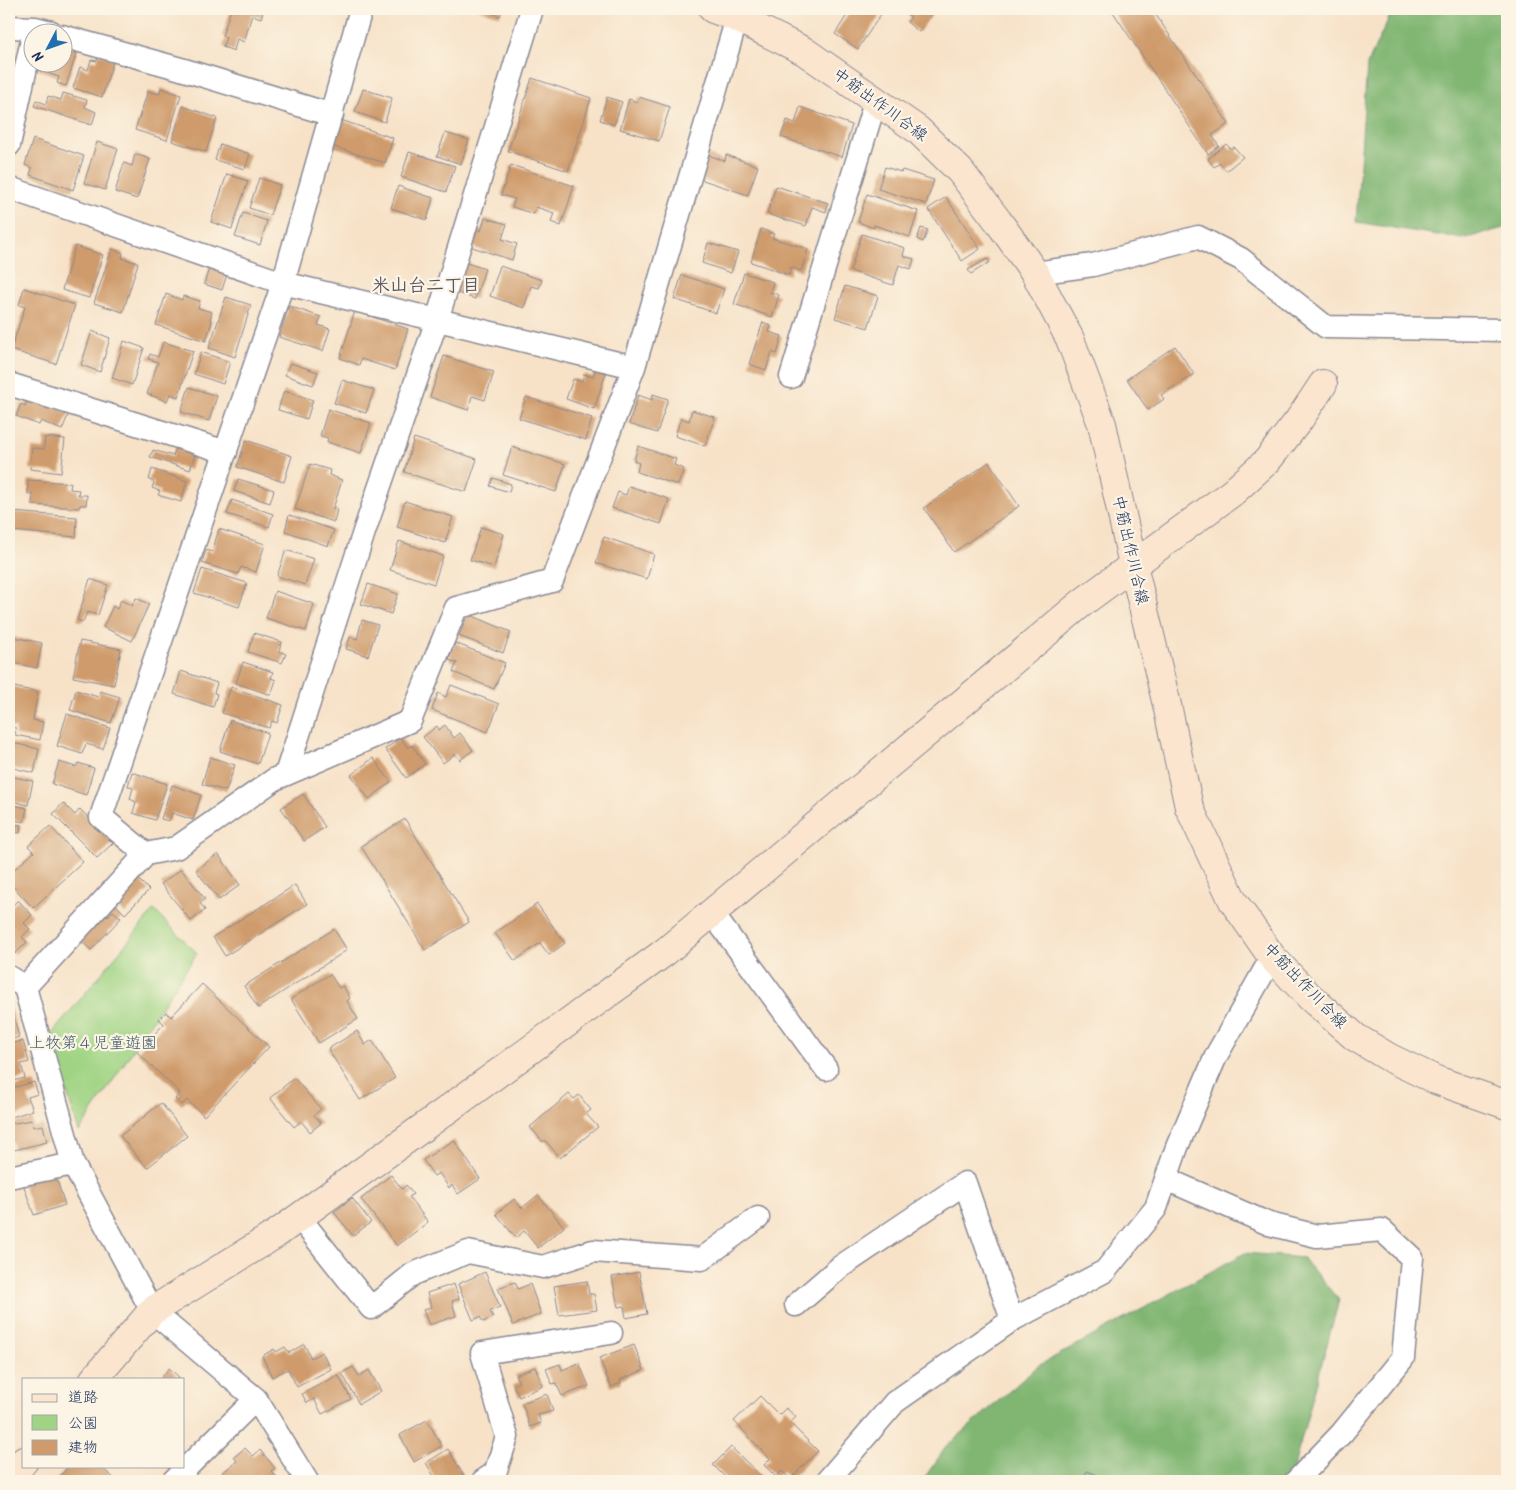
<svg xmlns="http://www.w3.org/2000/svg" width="1516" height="1490" viewBox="0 0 1516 1490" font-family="Kalam,'Klee One',sans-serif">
<rect width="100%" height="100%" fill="#fcf5e5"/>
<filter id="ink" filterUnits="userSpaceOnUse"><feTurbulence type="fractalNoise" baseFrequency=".02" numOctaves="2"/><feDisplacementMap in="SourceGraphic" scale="10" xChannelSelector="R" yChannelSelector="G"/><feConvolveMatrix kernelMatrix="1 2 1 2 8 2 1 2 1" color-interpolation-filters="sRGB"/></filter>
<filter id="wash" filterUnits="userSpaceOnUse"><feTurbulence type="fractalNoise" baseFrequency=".0096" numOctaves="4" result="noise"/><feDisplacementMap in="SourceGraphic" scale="20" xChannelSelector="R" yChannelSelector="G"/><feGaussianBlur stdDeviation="1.12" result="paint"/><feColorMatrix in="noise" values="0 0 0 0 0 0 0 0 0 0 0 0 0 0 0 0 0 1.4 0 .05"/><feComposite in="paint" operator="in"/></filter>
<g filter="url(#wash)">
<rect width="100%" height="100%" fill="#f7e2c8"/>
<!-- green -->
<path fill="#a0d484" stroke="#5e8271" d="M154 910 197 953 79 1132 50 1036Z"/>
<!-- forest -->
<path fill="#80b672" stroke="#4e7268" d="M1393 9H1507V227L1463 239 1356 222 1367 65Z
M1245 1253 1303 1258 1339 1300 1290 1481H919L925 1477 946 1447 1038 1366Z"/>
<g id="blocks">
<!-- building -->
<path fill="#cf9b6c" d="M231 9H264L261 18 252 15 244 42 237 39 234 51 223 47 226 37 222 36Z
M477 9H502L500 16Z
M851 9H879L877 12 881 14 858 49 835 34Z
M899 9H936L919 32 907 22 911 17Z
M1111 9H1152L1229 124 1212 135 1219 146 1208 154Z
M62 41 79 46 66 86 57 83 59 77 38 70 40 62H62Z
M99 54 114 59 102 97 73 88 80 67 88 70 91 60 97 61Z
M532 78 591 98 568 171 508 151Z
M161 88 181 95 167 140 135 130 148 91 159 94Z
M363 89 392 98 385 122 355 112Z
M63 93 87 100 85 107 96 112 92 125 34 106 36 100 46 104 48 96 61 100Z
M607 97 622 102 614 125 600 120Z
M639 97 670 107 659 141 620 129 629 99 637 102Z
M183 106 217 118 206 152 172 141Z
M800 107 852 125 842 157 781 137 787 120 795 123Z
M341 120 393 138 385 163 332 146Z
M445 133 469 140 461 164 437 156Z
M33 139 84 156 73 190 30 175 32 168 25 165Z
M97 142 118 149 105 190 84 183Z
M220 144 250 154 245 169 215 160Z
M1226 144 1231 149 1234 147 1243 157 1226 171 1220 163 1214 167 1208 159Z
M409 152 455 166 446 192 401 177Z
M135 154 150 159 137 199 115 192 124 163 132 166Z
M708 155 725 161 726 155 758 166 748 195 700 179Z
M511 165 574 186 561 226 551 222 554 213 536 207 534 214 512 207 515 199 501 195Z
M885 167 901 172 902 170 934 180 926 204 878 189Z
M227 174 248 181 232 229 211 222Z
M259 178 280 185 270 215 249 208Z
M398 186 433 198 427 220 391 208Z
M776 186 828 203 826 212 812 207 806 226 767 214Z
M867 194 918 211 910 237 874 225V228L858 222Z
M946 197 980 249 962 261 928 209Z
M243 213 267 221 260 245 235 237Z
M485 218 507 224 502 239 517 244 512 260 469 246 474 228 481 231Z
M921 228 928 230 923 242 917 239Z
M761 229 774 234 772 238 808 249 801 271 791 267 789 275 751 262Z
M862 234 905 248 903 256 914 259 911 269 899 265 893 285 850 271Z
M708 243 738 252 731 273 702 263Z
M75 246 103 255 89 298 62 290Z
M112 249 123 253 122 258 138 263 123 312 94 303Z
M987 259 990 262 971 274 968 270Z
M464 262 485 269 475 299 455 292Z
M210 265 228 271 222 290 204 284Z
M500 266 542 280 539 288 531 286 524 308 490 296Z
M744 273 773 282 770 292 779 295 772 317 734 304Z
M682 275 724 289 716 313 674 299Z
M845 286 878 296 868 328 835 318Z
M24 288 75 305 56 364 11 350 25 307 19 305Z
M166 294 182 300 183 296 200 301 198 308 212 312 210 320 212 321 206 341 156 325Z
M226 297 251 305 235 357 209 348Z
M289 306 321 317 318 325 330 329 323 351 279 337Z
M355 311 408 329 395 370 361 359 359 365 340 358Z
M763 322 771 326 769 332 782 336 777 354 772 352 766 370 749 364Z
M92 331 110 338 100 372 81 365Z
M124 341 144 348 132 385 112 378Z
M163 342 193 351 178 397 170 394 167 401 147 394 158 362 148 359 150 354 158 357Z
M1175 346 1194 374 1161 395 1164 399 1148 410 1127 379Z
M201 352 230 362 223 384 194 374Z
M444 356 494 372 485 400 472 396 468 410 430 397Z
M290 363 318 372 313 385 285 375Z
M595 369 606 373 594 409 566 399 573 379 582 381 584 374 593 377Z
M342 380 374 390 366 413 334 403Z
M189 387 217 396 209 421 181 412Z
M284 391 313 400 307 419 278 410Z
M653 394 668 399 657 433 629 424 638 395 652 400Z
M29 397 69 413 62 430 41 421 39 425 16 416 21 404 25 406Z
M526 397 592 418 586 440 519 418Z
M328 409 371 423 361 453 327 442 328 438 320 436Z
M692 410 715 417 705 446 675 436 681 418 689 421Z
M45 437 65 439 61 473 30 469 32 448 44 449Z
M414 438 477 459 466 492 404 472Z
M246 440 292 456 284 482 237 467Z
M177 444 196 451 190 470 150 457 153 450 173 456Z
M638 446 676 459 674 465 684 469 678 485 637 472 639 463 634 461Z
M512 447 565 464 556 492 503 475Z
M989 462 1019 506 954 552 924 508Z
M310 464 330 470 329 475 342 480 333 509 337 510 334 522 295 509Z
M152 469 187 481 181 502 158 495 160 491 152 488 154 482 149 480Z
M493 478 511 484 509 492 490 486Z
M238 479 274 490 270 503 234 491Z
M28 480 71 483 70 489 79 490 78 495H87L86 505H80L79 508 32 505 33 495 28 494Z
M629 486 669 499 661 524 612 508 618 492 626 495Z
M232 500 273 514 269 527 227 514Z
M405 501 453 517 445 543 397 527Z
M12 512 77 517 76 537 12 531V523H9V515H12Z
M289 515 334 530 328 546 285 531Z
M481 527 504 534 494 567 470 560Z
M219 529 265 544 256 572 241 567 238 574 202 563 206 550 212 552Z
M604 537 654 554 647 579 596 563Z
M399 541 443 556 434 584 390 570Z
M286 550 314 559 305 585 277 576Z
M202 569 247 583 239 607 194 593Z
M90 579 108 585 98 615 87 612 83 622 77 620Z
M368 584 398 594 391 614 361 604Z
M275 591 314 604 306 631 266 618Z
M136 598 149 604 132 641 103 627 113 606 117 609 121 600 132 606Z
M468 614 511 632 503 653 459 636Z
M362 620 378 625 368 656 346 649 350 637 357 639Z
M254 633 282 642 279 651 286 654 282 663 248 652Z
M9 636 42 643 37 668 9 662Z
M80 641 121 649 114 685 73 677Z
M455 643 505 663 494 689 453 672 457 663 449 660Z
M243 662 273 672 271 678 276 680 271 695 236 683Z
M181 671 217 683 214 693 217 694 213 707 174 694Z
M451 685 499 704 488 732 432 710 438 693 446 697Z
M9 686 38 692 33 720 43 722 40 740 15 735 16 728 9 727Z
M231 687 283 705 277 723 272 721 269 728 222 713Z
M76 690 98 697 100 691 120 697 111 723 70 710Z
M67 714 110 728 103 749 86 744 82 754 57 746Z
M230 720 268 733 258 764 220 751Z
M445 725 454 738 460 733 473 750 460 760 455 754 443 763 423 737 437 726 439 730Z
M401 738 408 748 412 745 425 764 406 778 385 749Z
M9 742 39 749 34 773 9 767Z
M210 757 235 765 226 791 202 784Z
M373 758 391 782 369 799 351 775Z
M59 762 76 767 78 763 94 768 86 795 52 784Z
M132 772 167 784 155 820 133 813 136 802 130 799 133 788 128 786Z
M9 776 33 781 28 805 9 800Z
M172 785 201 795 193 820 172 813 169 821 161 819Z
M303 794 325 827 304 841 281 808Z
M63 803 75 815 80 809 113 843 97 858 53 814Z
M9 804 27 808 24 822 9 819Z
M405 819 469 922 425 950 361 846Z
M9 824 21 825 20 833 12 832 11 848 9 847Z
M50 826 83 862 33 908 9 882V874L34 852 28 846Z
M218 854 240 885 219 900 196 870Z
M181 869 205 899 200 903 205 910 191 921 161 884Z
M138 879 149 890 125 914 109 898Z
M295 885 307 904 225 956 213 937Z
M18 900 32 915 24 923 30 929 22 937 27 942 15 954 9 947V909Z
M537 904 565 943 549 955 540 943 515 961 495 933Z
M100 908 108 916 113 911 121 918 91 950 75 935Z
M334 929 347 950 258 1008 244 986Z
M330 974 339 988 343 986 350 998 347 1001 358 1019 319 1043 291 999Z
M202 984 269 1047 204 1116 187 1100 182 1105 175 1099 180 1093 137 1052 164 1024 159 1019 166 1012 171 1017Z
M9 998 19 1037 9 1040Z
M357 1031 365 1045 372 1040 395 1078 360 1100 328 1049Z
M23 1041 29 1062 21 1064 25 1078 9 1082V1044Z
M294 1078 321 1109 314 1115 321 1123 310 1132 301 1121 294 1127 270 1098Z
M34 1082 38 1094 28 1097 33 1110 9 1118V1089Z
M569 1094 574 1099 579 1095 591 1110 586 1114 598 1127 560 1158 545 1140 543 1142 530 1127Z
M161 1103 187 1136 147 1168 120 1136Z
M32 1120 33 1127 43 1125 47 1142 14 1150 12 1141H9V1124Z
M454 1140 480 1179 458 1194 452 1185 449 1188 439 1173 434 1176 423 1160Z
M54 1171 65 1205 34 1215 22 1181Z
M391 1175 402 1189 406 1185 413 1194 409 1197 428 1222 397 1246 361 1199Z
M538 1195 564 1227 538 1248 524 1231 516 1238 496 1214 514 1199 522 1208Z
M352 1198 371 1222 353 1236 334 1212Z
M485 1272 500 1307 490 1311 493 1317 483 1322 480 1317 473 1320 458 1284Z
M639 1272 647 1314 626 1318 624 1306 618 1307 612 1277Z
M587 1281 589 1294H594L597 1310 559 1315 554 1286Z
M515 1282 518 1289 530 1284 541 1314 513 1325 498 1288Z
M454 1284 459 1299 452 1301 456 1316 429 1325 423 1310 431 1307 427 1293Z
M304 1344 311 1358 322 1352 331 1369 297 1387 288 1369 272 1377 262 1356 274 1349 276 1352 285 1347 289 1353Z
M634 1345 644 1370 620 1380 621 1383 611 1387 599 1358Z
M579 1363 589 1386 562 1396 556 1383 552 1384 546 1369 560 1364 562 1370Z
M353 1367 359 1376 369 1370 381 1391 359 1404 342 1373Z
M535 1367 543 1386 519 1397 513 1385 519 1382 515 1375Z
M169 1368 181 1379H160Z
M338 1375 351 1399 322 1414 314 1399 307 1403 302 1394Z
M547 1394 553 1411 538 1415 541 1423 530 1427 522 1403Z
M760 1396 779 1415 786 1408 796 1417 790 1423 818 1451 790 1479 782 1471 776 1477 764 1465 770 1459 734 1421Z
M427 1420 442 1446 414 1462 400 1435Z
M731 1447 766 1481H729L713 1465Z
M245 1448 253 1456 260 1450 275 1468 271 1471 280 1481H229L222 1473 237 1461 234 1457Z
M448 1449 464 1476 455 1481H437L426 1463Z
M69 1466H100L117 1481H55Z
M1087 1471 1099 1476 1097 1481H1083Z"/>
</g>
</g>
<g filter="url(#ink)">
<use href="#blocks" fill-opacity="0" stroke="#898893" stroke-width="1"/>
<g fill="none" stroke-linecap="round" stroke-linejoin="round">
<defs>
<path id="street" d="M9 27 35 28 51 32
M62 36 181 69 332 115
M9 145 32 40
M9 188 283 283 634 367
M1035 273 1093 265 1198 237 1241 259 1326 327 1502 330 1507 329
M791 377 876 99
M9 384 226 452
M286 774 365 529 437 320 532 9
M146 854 101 817 283 283 361 9
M712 913 826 1069
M9 977 25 987 73 1164 152 1311 256 1399 307 1481
M25 987 146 854 176 848 275 779 410 721 456 608 552 581 634 367 737 18
M9 1177 73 1164
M1166 1179 1269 1224 1317 1236 1382 1230 1412 1258 1403 1358 1342 1433 1296 1481
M299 1217 371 1308 413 1274 468 1252 543 1267 593 1251 702 1259 758 1218
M796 1305 840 1267 965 1183 1012 1320
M173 1481 256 1399
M483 1481 495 1473 507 1437 482 1353 611 1333
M827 1481 895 1402 1012 1320 1105 1271 1156 1208 1177 1147 1216 1056 1272 957"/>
<path id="secondary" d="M713 9 737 18 804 51 918 130 960 171 998 221 1035 273 1070 339 1102 424 1133 565 1167 705 1189 807 1233 901 1272 957 1310 997 1355 1037 1390 1058 1436 1080 1507 1105
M94 1379 152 1311 276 1234 665 952 1083 602 1233 492 1267 461 1299 420 1323 384
M9 1479 24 1461"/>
</defs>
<!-- street casing -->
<use href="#street" stroke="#898893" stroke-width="25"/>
<!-- secondary casing -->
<use href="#secondary" stroke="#898893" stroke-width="30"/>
<!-- street -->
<use href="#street" stroke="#fff" stroke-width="22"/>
<!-- secondary -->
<use href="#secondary" stroke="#fbe5cf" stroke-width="28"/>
</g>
</g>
<g text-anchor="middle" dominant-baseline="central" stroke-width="4.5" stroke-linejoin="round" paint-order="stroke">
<!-- street labels -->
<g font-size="16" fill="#1b2f5e" stroke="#fcf5e5">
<text transform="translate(880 105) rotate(36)">中筋出作川合線</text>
<text transform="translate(1130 550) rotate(77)">中筋出作川合線</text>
<text transform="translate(1305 986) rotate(46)">中筋出作川合線</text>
</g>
<!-- park labels -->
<g font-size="16" fill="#3c5868" stroke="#fcf5e5">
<text x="93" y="1043">上牧第４児童遊園</text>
</g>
<!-- neighbourhood labels -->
<g font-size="18" font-weight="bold" fill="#5a5563" stroke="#fcf5e5">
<text x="426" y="286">米山台二丁目</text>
</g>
</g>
<!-- margin -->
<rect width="1516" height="1490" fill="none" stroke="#fcf5e5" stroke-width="30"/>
<!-- legend -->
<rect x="22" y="1378" width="162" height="90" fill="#fcf5e5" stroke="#a2a6af"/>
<rect x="32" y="1394" width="25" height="8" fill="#fbe5cf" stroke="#a2a6af"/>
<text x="68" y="1402" font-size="15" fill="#1b2f5e">道路</text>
<rect x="32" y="1415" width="25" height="15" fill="#a0d484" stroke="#a2a6af"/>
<text x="68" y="1428" font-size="15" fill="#1b2f5e">公園</text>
<rect x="32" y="1440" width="25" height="15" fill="#cf9b6c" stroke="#a2a6af"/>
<text x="68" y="1452" font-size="15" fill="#1b2f5e">建物</text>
<!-- north arrow -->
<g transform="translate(48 48) rotate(229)"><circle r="24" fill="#fcf5e5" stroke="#a2a6af"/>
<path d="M0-4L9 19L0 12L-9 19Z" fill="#1f6fb2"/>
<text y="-8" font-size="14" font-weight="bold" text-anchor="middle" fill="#1b2f5e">N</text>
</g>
</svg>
